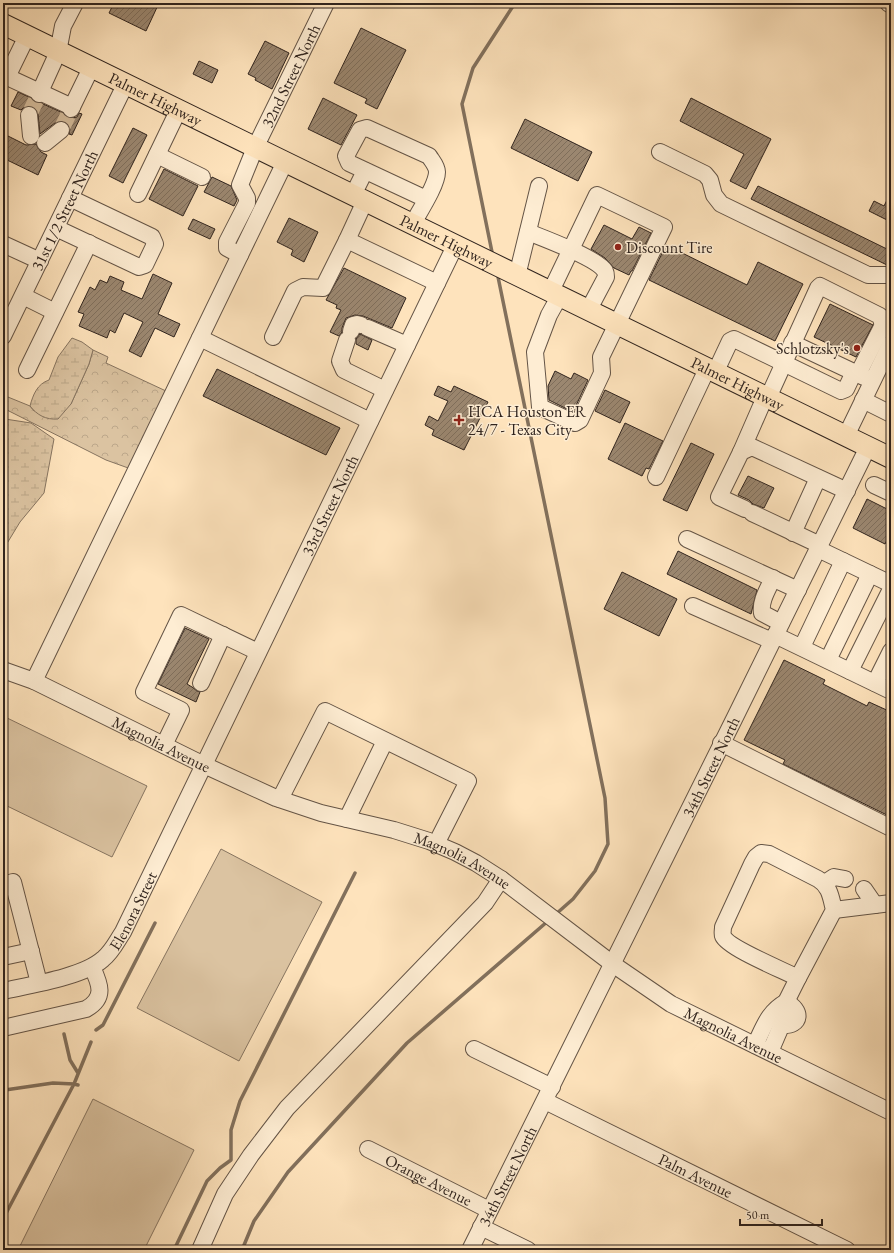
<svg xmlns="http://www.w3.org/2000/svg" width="894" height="1253" viewBox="0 0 894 1253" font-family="'EB Garamond',serif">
<defs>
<pattern id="forest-crowns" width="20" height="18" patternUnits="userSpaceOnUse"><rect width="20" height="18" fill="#dbc3a1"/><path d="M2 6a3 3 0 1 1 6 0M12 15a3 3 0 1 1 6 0" fill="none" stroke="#bca78a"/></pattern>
<pattern id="wetland-marsh" width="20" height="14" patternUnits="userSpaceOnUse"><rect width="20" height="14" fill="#dbc3a1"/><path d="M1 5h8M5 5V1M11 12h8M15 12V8" fill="none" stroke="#bca78a"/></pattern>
<pattern id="building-hatch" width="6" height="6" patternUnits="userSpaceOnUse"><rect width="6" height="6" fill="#9b8770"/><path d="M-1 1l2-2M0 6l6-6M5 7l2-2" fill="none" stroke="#7f6e5b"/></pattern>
</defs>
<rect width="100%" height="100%" fill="#fee3bc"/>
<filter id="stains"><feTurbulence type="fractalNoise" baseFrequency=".005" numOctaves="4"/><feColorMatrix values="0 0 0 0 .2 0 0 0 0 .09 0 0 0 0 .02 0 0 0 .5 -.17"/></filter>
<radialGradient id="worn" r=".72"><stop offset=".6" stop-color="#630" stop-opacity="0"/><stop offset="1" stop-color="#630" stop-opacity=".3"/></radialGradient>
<!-- grass -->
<path fill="#dbc3a1" stroke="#867460" d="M3 716 147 786 112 857 3 804Z
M221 849 322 902 239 1061 137 1008Z
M93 1099 194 1150 144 1250H18Z"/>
<!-- forest -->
<path fill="url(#forest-crowns)" stroke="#867460" d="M93 350 108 357 106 363 166 391 131 469 106 460 3 408V395L30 406 34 411 71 404 89 364Z"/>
<!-- wetland -->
<path fill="url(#wetland-marsh)" stroke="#867460" d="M72 338 82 342 93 350 89 364 71 404 58 419C46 420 37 415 30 406 33 395 37 384 49 380L58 357Z
M5 419 31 423 54 439 44 493 20 522 3 550V422Z"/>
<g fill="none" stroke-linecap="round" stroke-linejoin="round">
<!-- stream -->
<path stroke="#82705c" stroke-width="3.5" d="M493 257 462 104 473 68 515 3
M497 272 605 798 608 844 595 871 573 899 556 914
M96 1030 103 1025 155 923
M64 1034 70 1060 78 1073
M5 1090 53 1083 74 1084 78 1085
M3 1219 74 1084 91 1042
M174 1250 207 1181 220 1168 231 1160V1130L240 1101 355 873
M242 1250 254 1221 288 1172 407 1043 548 921"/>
</g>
<!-- building -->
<path fill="url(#building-hatch)" stroke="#30241e" d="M114 3H159L146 31 109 13Z
M361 28 406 50 377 109 365 103 367 99 334 83Z
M265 41 289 53 272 89 255 80 256 78 248 74Z
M199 61 218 70 212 83 193 74Z
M18 92 31 98 35 102 41 103 63 113 67 118H72L77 117 79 113 82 114 72 135 69 134 70 129 69 124 65 121H60L55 123 40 134 38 114 36 109 33 106H28L24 107 21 110 11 106Z
M323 98 357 115 341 145 308 129Z
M691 98 771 139 746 189 730 181 744 154 680 121Z
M525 119 592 152 578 181 511 148Z
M133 128 147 135 123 183 109 176Z
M8 136 26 145 36 144 41 152 47 155 38 175 3 158V147Z
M164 169 198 186 183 216 149 199Z
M212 177 231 186 237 200 234 206 204 192Z
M758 186 891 251V256L887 265 751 199Z
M891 192V222L869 211 874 201 884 206Z
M289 218 318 232 304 262 291 255 293 250 277 242Z
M193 219 215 229 210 239 188 229Z
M604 225 632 239 639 227 651 233 632 271H631L629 275 614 268 605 258 591 249Z
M666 245 747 285 758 262 803 284 775 341 649 280Z
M344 268 406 298 392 328 363 316 355 315 346 318 342 328V332L339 336 330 332 341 310 336 308 337 305 326 300Z
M153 274 172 283 158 314 180 324 174 337 155 328 141 357 129 351 143 322 124 313 115 333 110 330 107 338 79 326 84 314 78 312 90 287 95 290 100 280 107 283 110 276 124 282 121 290 142 299Z
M830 304 873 325 856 357 814 337Z
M360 334 372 340 368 350 356 344V339Z
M217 369 340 428 326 455 203 396Z
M555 371 571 379 574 373 588 380 573 412 549 400 548 386Z
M438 386 451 392 454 386 488 402 464 450 432 435 434 430 425 425 429 416 438 421 448 401 434 395Z
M605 390 630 402 620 423 595 411Z
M625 423 663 441 649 469 646 468 642 476 608 459Z
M691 443 714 454 687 511 663 500Z
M748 476 774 488 764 508 753 504 749 500 738 495Z
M867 499 891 511V532L885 544 853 528Z
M678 551 757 590 751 614 667 574Z
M622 572 677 599 659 636 604 609Z
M185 628 209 639 187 684 192 687 197 691 200 692 196 702 158 684Z
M784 660 825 680 823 684 867 706 869 702 891 712V817L783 764 785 760 744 740Z"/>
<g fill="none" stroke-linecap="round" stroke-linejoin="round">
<!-- minor-tunnel -->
<path stroke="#d5bd9c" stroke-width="16" stroke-dasharray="16 8" stroke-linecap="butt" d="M29 115 39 94
M61 130 71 109"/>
<defs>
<g id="minor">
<path d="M888 3 891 5"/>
<path d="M3 75 72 107"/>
<path d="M7 77 27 36"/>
<path d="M39 94 58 52 63 26 75 3"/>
<path d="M71 109 91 68"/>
<path d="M29 115 31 136"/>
<path d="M45 143 61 130"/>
<path d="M660 152 705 174 710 180 714 195 721 204 868 275H891"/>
<path d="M157 155 202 177"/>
<path d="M138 194 178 111"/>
<path d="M353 195 365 171"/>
<path d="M365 201 347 240 437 283"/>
<path d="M412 225C419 212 437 185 437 172 437 166 432 161 429 156L367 128 360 130 346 156 349 163 426 199"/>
<path d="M56 228 139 267 145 265 155 244 152 237 70 198"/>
<path d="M528 232C543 238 597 258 605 271 606 273 606 274 606 277L588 311"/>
<path d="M3 244 40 261"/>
<path id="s1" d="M240 255 227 248V242L247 203V198L240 185 255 148 326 3"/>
<path d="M517 276 539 186"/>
<path d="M550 293 597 195 664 227 601 357 602 373 580 420 575 423 540 407 535 352 549 315 559 297"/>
<path d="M23 296 55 312"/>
<path d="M368 328 407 345"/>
<path d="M351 331 353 325 357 324 361 325"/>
<path id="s2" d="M3 336 125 85"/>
<path d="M273 337 295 291 303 287 323 288 347 240"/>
<path d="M200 338 370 421"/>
<path d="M347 340 340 361 344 370 385 390"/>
<path d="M792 343 864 377"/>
<path d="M27 370 89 243"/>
<path d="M715 373 730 341 734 339 841 391 846 389 854 372"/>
<path d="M858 374 883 325"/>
<path d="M768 398 818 288 820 286 880 316 883 325 891 328"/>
<path d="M863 400 891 414"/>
<path d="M846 436 891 343"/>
<path d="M741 452 765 397"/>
<path d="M656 477 707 369"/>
<path d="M874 485 891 493"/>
<path d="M745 509 719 497 741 452 752 447 847 491"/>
<path d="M752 513 820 545"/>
<path d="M793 533 818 478"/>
<path d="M687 539 798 590"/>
<path d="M818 549 891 584"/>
<path d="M773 578C768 589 760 601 762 613L781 623"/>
<path d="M693 606 772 641"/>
<path d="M775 635 891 691"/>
<path d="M802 647 843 561"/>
<path d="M828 660 870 574"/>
<path id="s3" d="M3 670 34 681 204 765 276 798 321 813 394 830 429 841 455 852 476 863 501 879 614 965 671 1004 891 1112"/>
<path d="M850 671 891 589"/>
<path d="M34 681 285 162"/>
<path d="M201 683 223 635"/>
<path d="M875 683 891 651"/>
<path d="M721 743 891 828"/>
<path d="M164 745 181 710 144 692 181 615 258 652"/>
<path d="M280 799 325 711 468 781 436 844"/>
<path d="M347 819 385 741"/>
<path d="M761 853 769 854 818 879C830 886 831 898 834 910L798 978C785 971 728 948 723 936 722 934 723 930 723 927L752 864 756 857Z"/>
<path d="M825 883 834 877 845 879"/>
<path d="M3 885 13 882 39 983"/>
<path d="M864 889 875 905"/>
<path d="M834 910 891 903"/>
<path d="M3 957 31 951"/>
<path id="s4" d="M3 991C30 985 83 977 103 959 112 952 117 941 123 932L455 246"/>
<path d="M782 1025C802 1026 802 1010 786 1002"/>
<path d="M3 1028 86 1009C106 998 100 984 92 967"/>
<path d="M755 1045C764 1027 768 1012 786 1002"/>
<path d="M474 1049 552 1087"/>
<path d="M770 1052 785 1017 786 1002 798 978"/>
<path id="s5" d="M545 1101 847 1250"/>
<path id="s6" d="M368 1149 489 1210"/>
<path d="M481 1227 528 1250"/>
<path d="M200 1250 225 1194 251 1155 287 1108 485 903 501 879"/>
<path id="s7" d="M470 1250C605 983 736 715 868 447"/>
</g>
<g id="major">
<path id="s8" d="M3 24 891 458"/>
</g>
</defs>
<!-- minor casing -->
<use href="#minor" stroke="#645446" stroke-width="18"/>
<!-- major casing -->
<use href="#major" stroke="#30241e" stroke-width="22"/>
<!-- minor -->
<use href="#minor" stroke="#feedd3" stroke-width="16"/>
<!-- major -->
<use href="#major" stroke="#fee3bc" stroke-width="20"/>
</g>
<!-- markers -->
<g fill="#8f2418" stroke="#feedd3" stroke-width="1.5">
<circle cx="618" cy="247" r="4"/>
<circle cx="857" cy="348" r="4"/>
<path d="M457 414h4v4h4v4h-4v4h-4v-4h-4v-4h4z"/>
</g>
<g text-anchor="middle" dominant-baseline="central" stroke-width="3" stroke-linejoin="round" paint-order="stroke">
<!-- street labels -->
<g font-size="16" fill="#30241e" stroke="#feedd3">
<text stroke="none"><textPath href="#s1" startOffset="205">32nd Street North</textPath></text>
<text stroke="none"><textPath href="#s8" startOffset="170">Palmer Highway</textPath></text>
<text stroke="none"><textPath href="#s2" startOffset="140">31st 1/2 Street North</textPath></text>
<text stroke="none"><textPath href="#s8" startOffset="494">Palmer Highway</textPath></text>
<text stroke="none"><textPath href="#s8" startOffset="818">Palmer Highway</textPath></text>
<text stroke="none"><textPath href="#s4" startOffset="614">33rd Street North</textPath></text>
<text stroke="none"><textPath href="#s3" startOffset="175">Magnolia Avenue</textPath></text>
<text stroke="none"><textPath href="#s7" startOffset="540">34th Street North</textPath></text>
<text stroke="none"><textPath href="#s3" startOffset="499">Magnolia Avenue</textPath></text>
<text stroke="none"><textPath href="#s4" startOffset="163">Elenora Street</textPath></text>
<text stroke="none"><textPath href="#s3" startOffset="823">Magnolia Avenue</textPath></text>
<text stroke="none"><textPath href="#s7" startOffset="83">34th Street North</textPath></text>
<text stroke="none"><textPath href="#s5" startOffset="168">Palm Avenue</textPath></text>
<text stroke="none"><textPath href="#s6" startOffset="68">Orange Avenue</textPath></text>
</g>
<!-- poi labels -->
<g font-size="16" fill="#30241e" stroke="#feedd3" text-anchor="start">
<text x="626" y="247">Discount Tire</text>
<text x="849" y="348" text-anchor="end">Schlotzsky's</text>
<text x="468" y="411">HCA Houston ER<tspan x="468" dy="18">24/7 - Texas City</tspan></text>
</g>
</g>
<!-- margin -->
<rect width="894" height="1253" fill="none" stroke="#fee3bc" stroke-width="16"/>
<rect x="4" y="4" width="886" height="1245" fill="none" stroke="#30241e" stroke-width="2"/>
<rect x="8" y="8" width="878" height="1237" fill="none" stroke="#30241e"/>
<!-- scale -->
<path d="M740 1219v6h82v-6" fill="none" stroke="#30241e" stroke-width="2"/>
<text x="746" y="1219" font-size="12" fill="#30241e" stroke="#feedd3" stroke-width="3" paint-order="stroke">50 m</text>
<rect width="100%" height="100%" filter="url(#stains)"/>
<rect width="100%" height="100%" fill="url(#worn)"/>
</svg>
